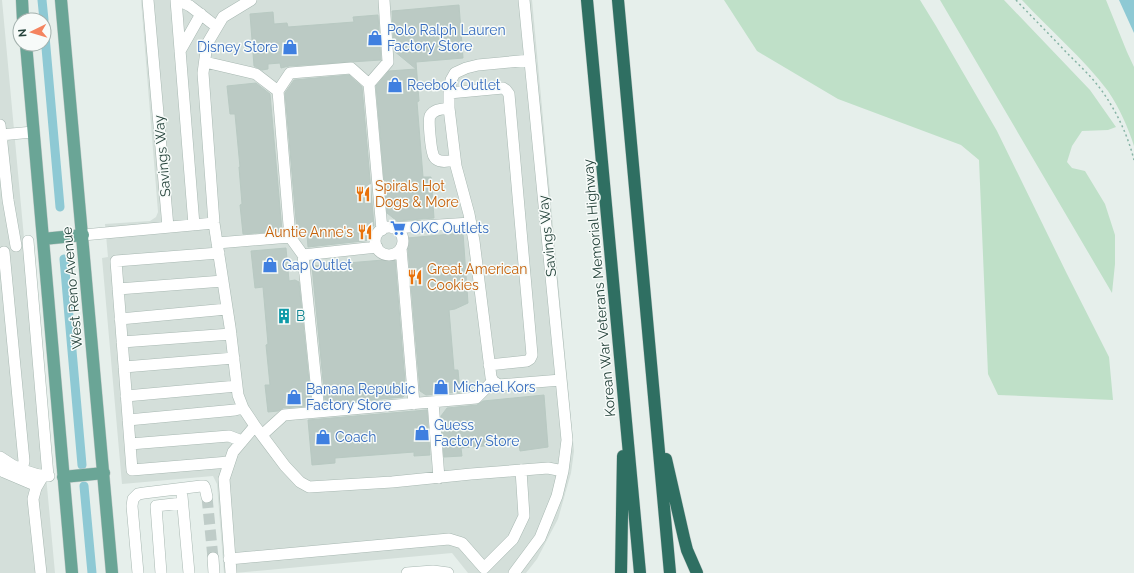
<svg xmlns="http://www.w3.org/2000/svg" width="1134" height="573" viewBox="0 0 1134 573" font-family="Raleway,sans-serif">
<rect width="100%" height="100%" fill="#e6efeb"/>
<!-- built -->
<path fill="#d4dfda" d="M0 0H2L55 573H0Z
M141 0H532L574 451 571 473 558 519 537 559 526 573H468L452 553 235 573H224L217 484 213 476 122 484 102 258 108 257 105 224 150 221 156 217 158 212Z"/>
<!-- green -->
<path fill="#bfe0c8" d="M724 0H920L936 26 997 131 1067 274 1109 357 1113 400 998 395 988 374 979 160 961 145 838 99 757 51Z
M940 0H1004L1090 90 1116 127 1108 130 1082 131 1072 146 1067 162 1072 168 1085 171 1105 204 1115 235V264L1112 293Z
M1022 0H1106L1127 52 1134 67V146C1128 127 1119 107 1108 91 1083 58 1050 30 1022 0Z"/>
<!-- water -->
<path fill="#8ec9d4" d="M1119 0H1134V33Z"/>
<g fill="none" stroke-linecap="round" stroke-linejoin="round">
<!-- canal -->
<path stroke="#8ec9d4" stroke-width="9" d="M42 0 44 20
M44 25 60 207
M64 259 82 465
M84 486 92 573"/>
</g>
<!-- building -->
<path fill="#bbcac4" stroke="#b8c9c2" d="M459 5 463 58 416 62 419 101 417 102 423 177H431L434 218 397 221 387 213 376 86 389 71 416 69 394 51 392 11Z
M273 12 274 24 287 23 288 27 354 22 353 17 378 15 381 60 289 66 281 68 280 63 268 64V69L262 70 254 66 250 14Z
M349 75 362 87 374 226H371L372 240 308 247 307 235H300L297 231 285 93 294 80Z
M256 83 270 94 282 231 243 234 240 205 242 204 239 167H240L235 114H230L227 86Z
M463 233 468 303 455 309 449 310 454 370H458L460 392 426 395 420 391 407 238Z
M286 248 289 281 295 280 299 282 311 401 307 406 283 408 278 411 268 412 265 385H270L266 345 268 344 263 287 255 288 251 251Z
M395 259 406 394 403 397 329 404 325 401 312 266Z
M544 395 548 447 520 451 519 443 461 448 462 456 444 457 441 416 447 408 477 405 483 401Z
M427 410 430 455 414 456V452L335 458V463L312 465 308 420Z"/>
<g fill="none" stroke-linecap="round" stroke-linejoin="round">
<!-- minor-tunnel -->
<path stroke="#bfccc8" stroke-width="11" stroke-dasharray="11 5.5" stroke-linecap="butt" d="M207 497 213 558"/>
<defs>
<path id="minor" d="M148 0 168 227
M176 0 194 225
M178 0 190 6 217 27
M180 51 201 14
M530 60 478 65 466 68 455 73 451 80 449 93V108L456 166 469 214 474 241 491 377 493 381 499 385 561 380
M205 62 256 74 278 91 290 73 351 68 369 84
M449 93 503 88 506 90 509 94 532 355 530 359 527 361 489 365
M449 108C442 109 434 109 430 116 428 121 431 149 433 154 433 156 435 158 436 159 441 163 449 161 455 160
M0 125 8 200 16 246
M0 135 33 132
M375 241a14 14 0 1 1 28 0a14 14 0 1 1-28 0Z
M393 228 471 223
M382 230 369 84 388 62 384 0
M83 235 214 223
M290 237 303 255
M28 241 48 476
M217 243 290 237 278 91
M401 248 414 404
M4 252 24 461 22 470
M219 253 116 261 132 470 229 462
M118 289 223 281
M120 319 227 309
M122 342 231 334
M124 367 234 358
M126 396 237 386
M433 402 439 478
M319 412 303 255 377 247
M128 420 235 410 243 408
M255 426 285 466 300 482 309 487 392 482 471 474 548 468 563 471
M262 435 284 415 476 398 493 381
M130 444 229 436 242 441
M0 457C15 468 30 475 49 476
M0 468 4 472 37 486
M182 496 189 573
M213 558 214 573
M229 559 449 539 462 543 484 568 513 539 524 516 521 470
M41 573 33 499 36 488 43 476
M138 573 132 506 133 499 138 494 144 493 201 486H204L205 488 207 497
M161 573 156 506 182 503
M231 573 224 479 233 452 255 426 243 408 238 395 230 327 214 223 203 73 207 44 223 17 251 0
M407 573 433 571 448 573
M514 573 540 538 557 496 563 471 567 440 524 0"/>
<path id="major" d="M22 0 23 20
M61 0 112 573
M26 44 72 573
M43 239 83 235
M63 477 104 473"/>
<path id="highway" d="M587 0 640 573
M618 0 670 573
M666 459 684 538 687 550 697 573
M621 573 623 456"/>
</defs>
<!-- minor casing -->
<use href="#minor" stroke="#a8b8b2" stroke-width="12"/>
<!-- major casing -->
<use href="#major" stroke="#c2cac8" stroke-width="13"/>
<!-- highway casing -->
<use href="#highway" stroke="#c2cac8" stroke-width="13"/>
<!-- path -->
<path stroke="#86b3a5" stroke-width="1.5" stroke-dasharray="2 3" stroke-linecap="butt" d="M1016 0C1033 18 1050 35 1067 53 1079 65 1092 77 1102 91 1117 112 1128 136 1134 160"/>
<!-- minor -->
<use href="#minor" stroke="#fff" stroke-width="11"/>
<!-- major -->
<use href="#major" stroke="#6aa596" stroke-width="12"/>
<!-- highway -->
<use href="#highway" stroke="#2f6f62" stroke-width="12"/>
</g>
<!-- icons -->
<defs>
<symbol id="shop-bare" viewBox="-9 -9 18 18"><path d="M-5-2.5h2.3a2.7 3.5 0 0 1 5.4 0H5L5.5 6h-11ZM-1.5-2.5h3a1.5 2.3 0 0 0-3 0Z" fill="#3f7fe0" stroke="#f7fbf9" stroke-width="2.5" paint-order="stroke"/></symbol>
<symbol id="restaurant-bare" viewBox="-9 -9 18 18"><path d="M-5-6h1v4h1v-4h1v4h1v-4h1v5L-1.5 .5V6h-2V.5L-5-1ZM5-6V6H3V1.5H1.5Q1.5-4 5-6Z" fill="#e8710a" stroke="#f7fbf9" stroke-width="2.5" paint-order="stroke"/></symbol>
<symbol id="supermarket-bare" viewBox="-9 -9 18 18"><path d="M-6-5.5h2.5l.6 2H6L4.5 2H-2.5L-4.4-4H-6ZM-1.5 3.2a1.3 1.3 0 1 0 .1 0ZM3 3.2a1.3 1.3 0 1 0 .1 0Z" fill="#3f7fe0" stroke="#f7fbf9" stroke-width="2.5" paint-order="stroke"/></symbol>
<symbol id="building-bare" viewBox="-9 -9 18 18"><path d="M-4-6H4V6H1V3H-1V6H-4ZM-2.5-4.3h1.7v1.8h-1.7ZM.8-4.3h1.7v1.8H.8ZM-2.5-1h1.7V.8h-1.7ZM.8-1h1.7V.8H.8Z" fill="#0f9aa8" stroke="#f7fbf9" stroke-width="2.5" paint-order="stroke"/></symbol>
</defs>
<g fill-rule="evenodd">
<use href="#shop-bare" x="364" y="27" width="22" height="22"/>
<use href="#shop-bare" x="279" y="36" width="22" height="22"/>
<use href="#shop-bare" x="384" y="74" width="22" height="22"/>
<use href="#restaurant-bare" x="352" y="183" width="22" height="22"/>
<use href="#supermarket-bare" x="387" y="217" width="22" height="22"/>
<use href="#restaurant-bare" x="354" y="221" width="22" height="22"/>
<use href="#shop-bare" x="259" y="254" width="22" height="22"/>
<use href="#restaurant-bare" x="404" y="266" width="22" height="22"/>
<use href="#building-bare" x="273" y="305" width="22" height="22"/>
<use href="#shop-bare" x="430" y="376" width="22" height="22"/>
<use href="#shop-bare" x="283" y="386" width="22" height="22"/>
<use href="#shop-bare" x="411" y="422" width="22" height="22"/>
<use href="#shop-bare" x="312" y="426" width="22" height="22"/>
</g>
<g text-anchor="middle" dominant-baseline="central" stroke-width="3" stroke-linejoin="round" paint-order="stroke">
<!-- shop labels -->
<g font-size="14" fill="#366cbe" stroke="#f7fbf9" text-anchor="start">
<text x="387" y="30">Polo Ralph Lauren<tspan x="387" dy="16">Factory Store</tspan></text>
<text x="278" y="47" text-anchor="end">Disney Store</text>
<text x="407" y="85">Reebok Outlet</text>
<text x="410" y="228">OKC Outlets</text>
<text x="282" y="265">Gap Outlet</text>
<text x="453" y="387">Michael Kors</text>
<text x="306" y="389">Banana Republic<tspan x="306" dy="16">Factory Store</tspan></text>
<text x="434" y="425">Guess<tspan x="434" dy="16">Factory Store</tspan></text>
<text x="335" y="437">Coach</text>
</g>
<!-- street labels -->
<g font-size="14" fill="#24423a" stroke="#f7fbf9">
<text transform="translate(162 156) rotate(-95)">Savings Way</text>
<text transform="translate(547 236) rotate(-96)">Savings Way</text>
<text transform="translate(72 288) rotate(-95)">West Reno Avenue</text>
<text transform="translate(599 288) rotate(-95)">Korean War Veterans Memorial Highway</text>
</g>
<!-- food labels -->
<g font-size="14" fill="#c56008" stroke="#f7fbf9" text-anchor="start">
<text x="375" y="186">Spirals Hot<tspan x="375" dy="16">Dogs &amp; More</tspan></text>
<text x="353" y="232" text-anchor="end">Auntie Anne's</text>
<text x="427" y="269">Great American<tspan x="427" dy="16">Cookies</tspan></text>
</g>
<!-- culture labels -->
<g font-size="14" fill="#0d838f" stroke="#f7fbf9" text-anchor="start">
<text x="296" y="316">B</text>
</g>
</g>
<!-- north arrow -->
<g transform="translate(32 32) rotate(265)"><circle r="19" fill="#f7fbf9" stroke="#a3b1ad"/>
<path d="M0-3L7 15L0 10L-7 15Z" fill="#f4845f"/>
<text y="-6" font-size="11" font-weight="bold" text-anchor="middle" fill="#24423a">N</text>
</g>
</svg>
